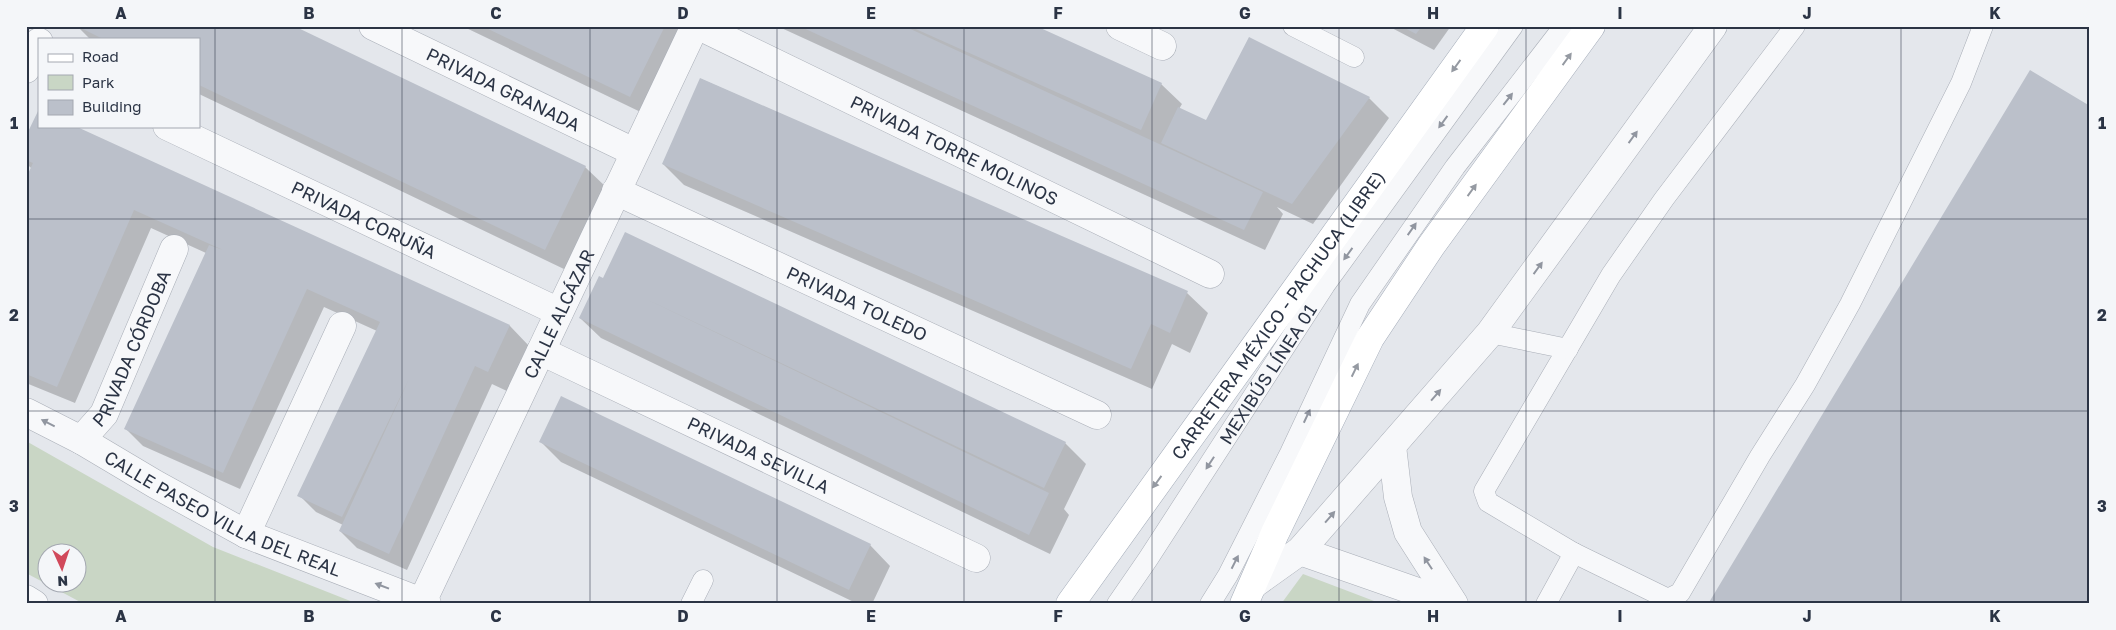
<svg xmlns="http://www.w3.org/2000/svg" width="2116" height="630" viewBox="0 0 2116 630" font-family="'Golos Text',sans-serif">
<rect width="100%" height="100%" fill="#e4e7ec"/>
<!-- green -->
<path fill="#c9d6c5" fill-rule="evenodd" d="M26 441 213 547 358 604H84L26 573ZM48 552H78V582H48Z
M1303 574 1382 604H1281Z"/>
<!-- shadow -->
<path fill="#0003" d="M77 26H291L585 167 606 187 566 270 199 94V39H90Z
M462 26H692L651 117Z
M777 26H1032L1161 84 1182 104 1179 109 1207 122 1369 98 1389 118 1313 224 1277 207 1283 214 1265 250Z
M1388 26H1451L1434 50Z
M701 79 1187 293 1208 313 1190 353 1172 344 1152 389 684 185 663 164Z
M39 126H72L510 326 530 347 509 392 492 384 407 570 357 548 340 531 343 525 316 512 299 495 377 331 324 307 240 489 143 446 126 429 206 253 151 228 75 403 26 383V181L32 169 26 163V139Z
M600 278 1065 443 1086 464 1064 509 1069 515 1050 554 601 338 580 318Z
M540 441 870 545 890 566 872 604H858L561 462Z"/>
<!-- building -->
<path fill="#bbc0ca" d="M77 26H294L586 166 545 250 199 85V39H103Z
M482 26H665L630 97Z
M799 26H904L1263 192 1244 230Z
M909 26H1036L1162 83 1141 130Z
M1401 26H1422L1416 34Z
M1249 37 1370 97 1292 204 1161 143 1178 107 1206 120Z
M2030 70 2090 106V604H1708Z
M700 78 1188 291 1170 333 1151 324 1131 369 662 164Z
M39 109V126H75L510 325 488 372 475 366 389 554 339 531 409 379 342 517 297 496 380 322 307 289 223 473 124 429 209 245 223 250 134 210 57 387 26 374V178L33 163 26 160V136Z
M625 232 1066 442 1044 488 644 298 1049 493 1029 535 579 318 599 276 603 278Z
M561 396 871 544 849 590 539 442Z"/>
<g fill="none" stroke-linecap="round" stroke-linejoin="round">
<defs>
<g id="service">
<path d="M1293 26 1354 57"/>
<path d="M1795 26 1664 199 1611 275 1484 491 1488 502 1574 553 1668 599 1680 593 1760 456 1805 385 1850 304 1961 83 1983 26"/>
<path d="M1490 333 1568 349"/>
<path d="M691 604 703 580"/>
<path id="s1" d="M1117 604 1148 559 1325 285 1513 26"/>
<path d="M1210 604 1228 575 1290 453 1360 304 1455 167 1564 26"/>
<path d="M1546 604 1574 553"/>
</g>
<g id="minor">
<path id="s2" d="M373 26 634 152"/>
<path id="s3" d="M699 26 1210 274"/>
<path d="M1120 26 1162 46"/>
<path d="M26 69 39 42"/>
<path id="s4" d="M167 126 559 312"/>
<path id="s5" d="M616 191 1097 415"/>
<path id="s6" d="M541 351 976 558"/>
<path id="s7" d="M81 440 104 414 174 249"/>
<path d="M1392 446 1398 497 1408 532 1454 604"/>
<path d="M246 534 342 326"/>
<path d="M1300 551 1452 604"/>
<path d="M1254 584 1300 551 1490 333 1713 26"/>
<path id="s8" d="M422 602 695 26"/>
</g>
<g id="tertiary">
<path id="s9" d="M26 412 81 440 155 484 246 534 427 604"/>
<path d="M26 599 34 604"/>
</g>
<g id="primary">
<path id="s10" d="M1070 604 1485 26"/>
<path d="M1244 604 1275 533 1370 338 1431 246 1591 26"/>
</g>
</defs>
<!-- service casing -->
<use href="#service" stroke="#a9aeb7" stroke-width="21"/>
<!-- minor casing -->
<use href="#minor" stroke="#a9aeb7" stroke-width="29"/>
<!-- tertiary casing -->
<use href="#tertiary" stroke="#a9aeb7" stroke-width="29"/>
<!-- primary casing -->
<use href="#primary" stroke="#a3abb8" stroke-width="29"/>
<!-- service -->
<use href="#service" stroke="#f7f8fa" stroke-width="20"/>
<!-- minor -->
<use href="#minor" stroke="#f7f8fa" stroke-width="28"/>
<!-- tertiary -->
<use href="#tertiary" stroke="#f7f8fa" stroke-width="28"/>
<!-- primary -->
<use href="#primary" stroke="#fff" stroke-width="28"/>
</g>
<!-- one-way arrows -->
<defs><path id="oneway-solid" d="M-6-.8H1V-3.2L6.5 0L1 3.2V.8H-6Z" transform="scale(1.25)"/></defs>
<g fill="#959aa2">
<use href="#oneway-solid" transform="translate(1567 59) rotate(-54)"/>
<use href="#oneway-solid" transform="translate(1456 66) rotate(126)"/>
<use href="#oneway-solid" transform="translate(1472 190) rotate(-54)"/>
<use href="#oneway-solid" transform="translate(1355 370) rotate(-64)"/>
<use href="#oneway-solid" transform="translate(1157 482) rotate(126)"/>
</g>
<g fill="#9196a0">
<use href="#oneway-solid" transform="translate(1508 99) rotate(-52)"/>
<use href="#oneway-solid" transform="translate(1443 122) rotate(126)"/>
<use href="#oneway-solid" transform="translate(1633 137) rotate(-54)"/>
<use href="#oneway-solid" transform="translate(1412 229) rotate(-55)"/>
<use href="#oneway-solid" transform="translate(1348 254) rotate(126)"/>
<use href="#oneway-solid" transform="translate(1538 268) rotate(-54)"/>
<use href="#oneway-solid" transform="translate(1436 395) rotate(-49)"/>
<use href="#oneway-solid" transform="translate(1307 416) rotate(-65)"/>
<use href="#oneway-solid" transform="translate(48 423) rotate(-153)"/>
<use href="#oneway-solid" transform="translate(1210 463) rotate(123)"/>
<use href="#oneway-solid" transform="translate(1330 517) rotate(-49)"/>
<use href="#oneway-solid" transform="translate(1235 562) rotate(-63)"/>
<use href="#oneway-solid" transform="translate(1428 563) rotate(-123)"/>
<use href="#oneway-solid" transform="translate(382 586) rotate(-159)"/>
</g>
<!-- grid -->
<path fill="none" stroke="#2b3445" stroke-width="1" stroke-opacity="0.55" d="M215 26V604M402 26V604M590 26V604M777 26V604M964 26V604M1152 26V604M1339 26V604M1526 26V604M1714 26V604M1901 26V604M26 219H2090M26 411H2090"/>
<g text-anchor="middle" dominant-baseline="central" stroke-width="4.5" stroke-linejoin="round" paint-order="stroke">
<!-- street labels -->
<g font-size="18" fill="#2b3445" stroke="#f4f6f9">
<text stroke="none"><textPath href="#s2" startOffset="145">PRIVADA GRANADA</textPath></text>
<text stroke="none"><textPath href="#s3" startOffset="284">PRIVADA TORRE MOLINOS</textPath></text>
<text stroke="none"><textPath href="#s4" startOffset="218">PRIVADA CORUÑA</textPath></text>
<text stroke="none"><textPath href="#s5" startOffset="266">PRIVADA TOLEDO</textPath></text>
<text stroke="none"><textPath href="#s8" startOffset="319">CALLE ALCÁZAR</textPath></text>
<text stroke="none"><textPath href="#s10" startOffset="356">CARRETERA MÉXICO - PACHUCA (LIBRE)</textPath></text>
<text stroke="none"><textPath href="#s7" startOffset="106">PRIVADA CÓRDOBA</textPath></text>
<text stroke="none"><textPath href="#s1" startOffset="275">MEXIBÚS LÍNEA 01</textPath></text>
<text stroke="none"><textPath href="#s6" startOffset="241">PRIVADA SEVILLA</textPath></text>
<text stroke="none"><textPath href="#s9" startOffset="222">CALLE PASEO VILLA DEL REAL</textPath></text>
</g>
</g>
<!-- border -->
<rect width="2116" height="630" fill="none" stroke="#f4f6f9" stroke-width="55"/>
<!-- legend -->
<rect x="38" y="38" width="162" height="90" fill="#f4f6f9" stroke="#a4a8b1"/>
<rect x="48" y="54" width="25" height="8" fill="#ffffff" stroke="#a4a8b1"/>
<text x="82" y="62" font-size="15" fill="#2b3445">Road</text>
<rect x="48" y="75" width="25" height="15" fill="#c9d6c5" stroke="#a4a8b1"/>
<text x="82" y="88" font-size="15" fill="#2b3445">Park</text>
<rect x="48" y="100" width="25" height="15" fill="#bbc0ca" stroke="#a4a8b1"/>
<text x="82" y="112" font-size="15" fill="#2b3445">Building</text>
<!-- north arrow -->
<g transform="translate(62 568) rotate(177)"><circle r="24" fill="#f4f6f9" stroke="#a4a8b1"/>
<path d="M0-4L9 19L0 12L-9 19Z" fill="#d1495b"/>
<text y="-8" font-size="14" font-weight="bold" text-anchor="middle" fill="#2b3445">N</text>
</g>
<rect x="28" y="28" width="2060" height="574" fill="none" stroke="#2b3445" stroke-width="2"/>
<g font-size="16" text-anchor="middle" font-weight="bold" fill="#2b3445">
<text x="121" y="19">A</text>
<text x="309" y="19">B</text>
<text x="496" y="19">C</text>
<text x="683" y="19">D</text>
<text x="871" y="19">E</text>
<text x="1058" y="19">F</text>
<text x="1245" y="19">G</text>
<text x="1433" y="19">H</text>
<text x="1620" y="19">I</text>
<text x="1807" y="19">J</text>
<text x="1995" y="19">K</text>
<text x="14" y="129">1</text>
<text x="2102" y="129">1</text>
<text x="14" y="321">2</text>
<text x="2102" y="321">2</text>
<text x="14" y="512">3</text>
<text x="2102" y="512">3</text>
<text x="121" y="622">A</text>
<text x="309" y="622">B</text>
<text x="496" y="622">C</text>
<text x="683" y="622">D</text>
<text x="871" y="622">E</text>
<text x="1058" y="622">F</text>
<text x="1245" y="622">G</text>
<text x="1433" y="622">H</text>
<text x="1620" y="622">I</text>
<text x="1807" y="622">J</text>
<text x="1995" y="622">K</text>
</g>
</svg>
